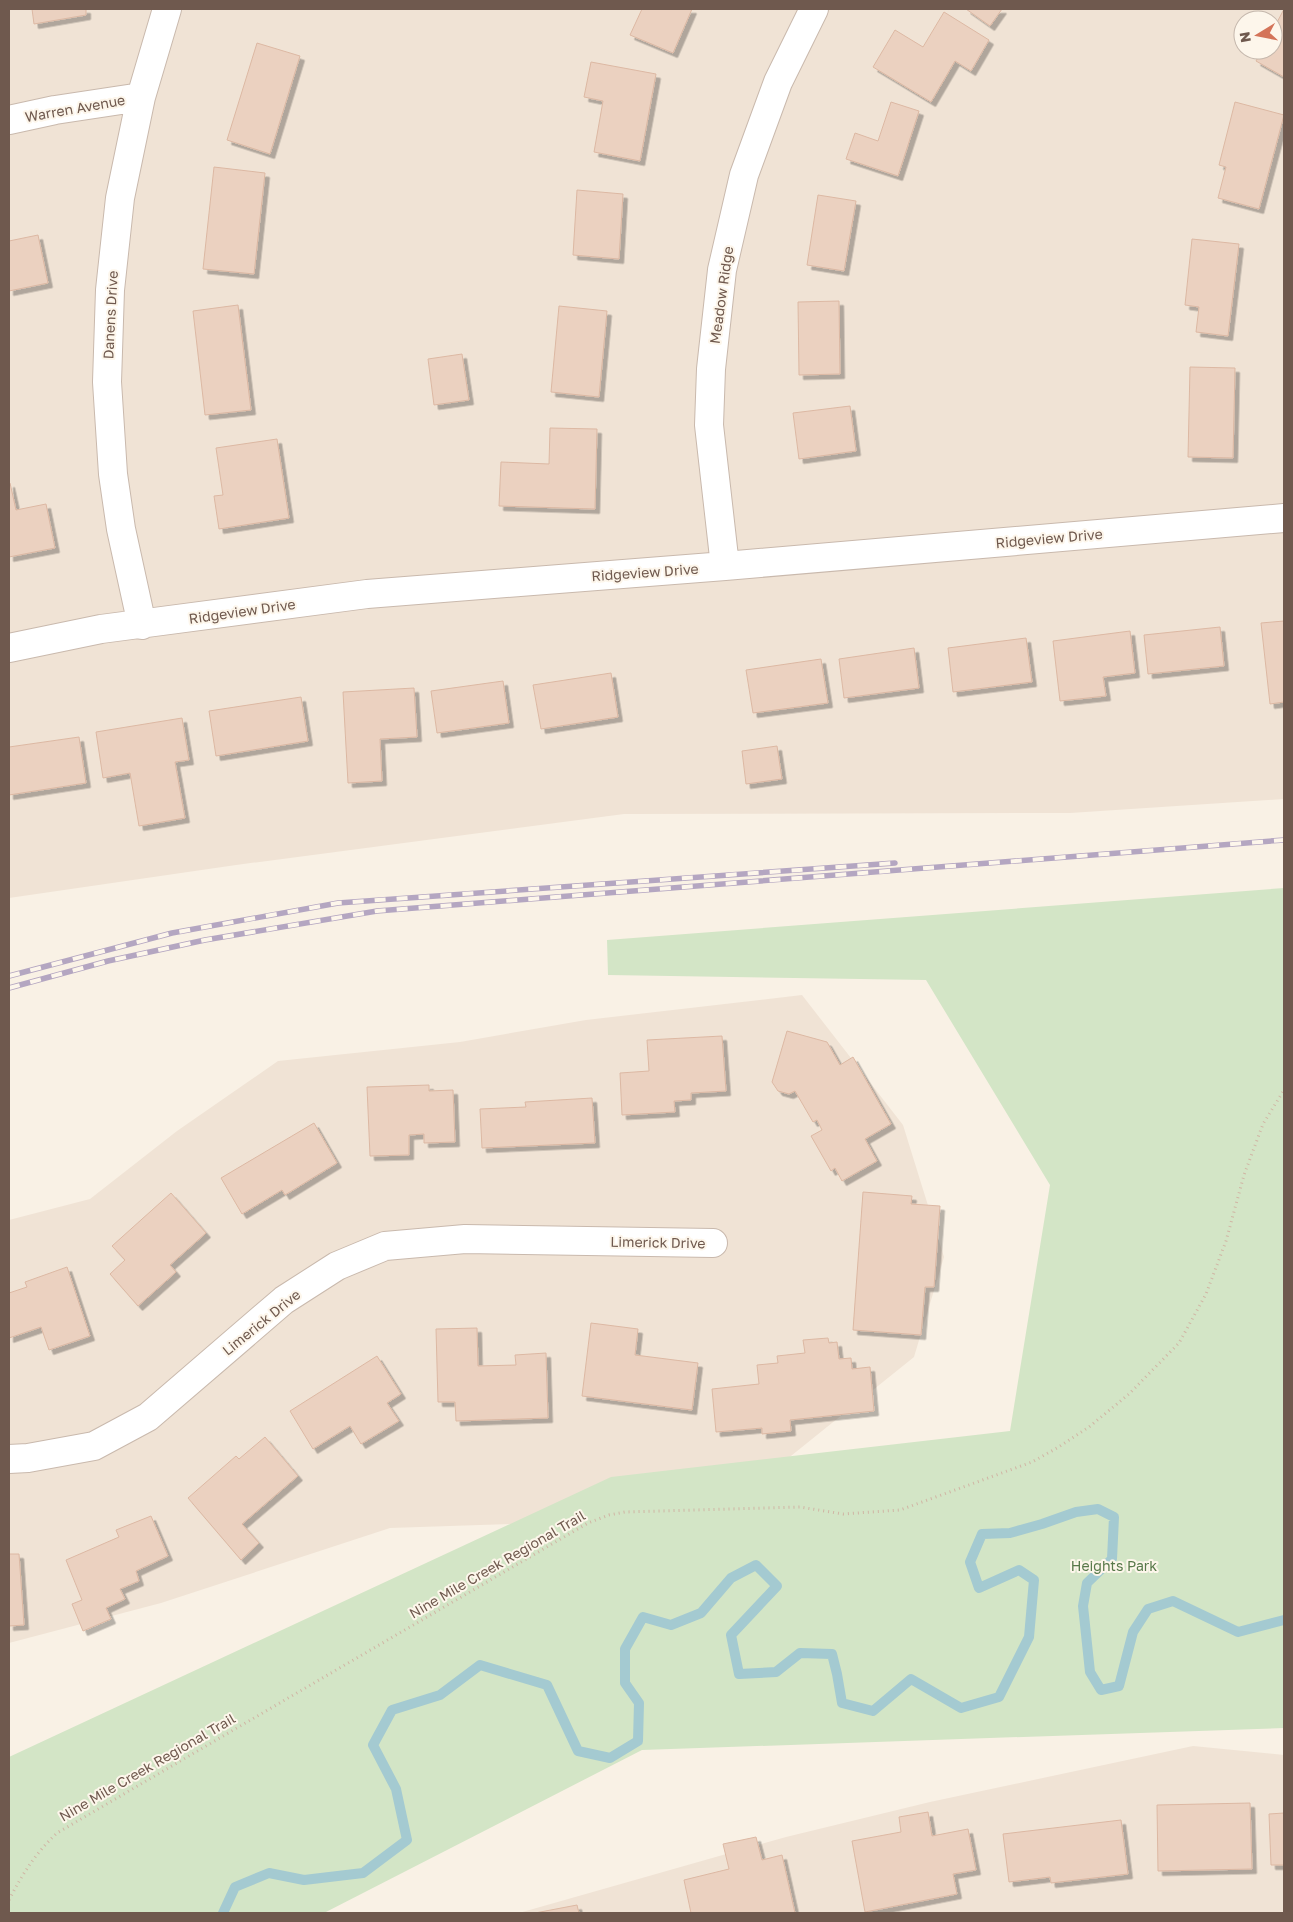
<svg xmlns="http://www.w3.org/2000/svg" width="1293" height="1922" viewBox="0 0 1293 1922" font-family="'Golos Text',sans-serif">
<defs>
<filter id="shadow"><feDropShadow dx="4.5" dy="4.5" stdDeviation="0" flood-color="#0004"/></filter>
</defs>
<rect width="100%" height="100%" fill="#f9f1e5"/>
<!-- residential -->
<path fill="#f0e3d5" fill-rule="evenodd" d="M9 9H1284V799L1070 813 624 814 236 865 9 898ZM1243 20H1273V50H1243Z
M802 995 903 1125 944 1257 914 1357 755 1485 511 1524 390 1528 161 1603 9 1643V1220L90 1199 177 1131 278 1061 460 1042 586 1020Z
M1193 1746 1284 1755V1913H519L786 1837 930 1802Z"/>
<!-- green -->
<path fill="#d3e5c6" d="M1284 888V1728L642 1750 324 1913H9V1757L611 1477 1010 1431 1050 1185 926 980 608 975 607 940Z"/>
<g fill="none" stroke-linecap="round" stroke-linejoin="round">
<!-- stream -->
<path stroke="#a4cad1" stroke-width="10" d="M223 1913 235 1887 269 1873 304 1880 363 1873 407 1840 396 1789 373 1745 392 1710 440 1695 480 1665 547 1685 578 1751 610 1758 638 1741 639 1703 625 1683V1649L643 1617 671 1625 701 1613 731 1578 756 1565 777 1586 731 1635 739 1674 776 1672 800 1653 832 1654 837 1674 842 1703 873 1711 911 1679 961 1708 999 1697 1029 1637 1034 1580 1019 1570 979 1588 970 1562 982 1534 1010 1533 1042 1524 1076 1512 1098 1509 1114 1517 1112 1559 1087 1583 1083 1606 1090 1672 1101 1690 1119 1686 1133 1632 1148 1609 1173 1601 1238 1632 1284 1620"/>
</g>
<!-- building -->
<path fill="#ebd1c0" stroke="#dcb8a3" filter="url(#shadow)" d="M32 9H86V15L34 24Z
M642 9H692L673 53 630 35Z
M966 9H1002L990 26Z
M1284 9V77L1256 61 1262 50H1273V30Z
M944 12 989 40 971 71 955 61 931 102 873 67 895 30 923 47Z
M257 43 300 56 270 154 227 140Z
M591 62 656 74 640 161 594 152 603 101 584 97Z
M891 102 919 111 898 176 846 159 855 133 878 141Z
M1235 102 1284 115 1259 209 1218 198 1226 167 1219 165Z
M214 167 265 173 254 274 203 269Z
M577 190 623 194 619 259 573 255Z
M818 195 856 201 844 271 807 265Z
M38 235 48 283 9 291V241Z
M1192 239 1239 244 1228 336 1196 332 1199 307 1185 305Z
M839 301 840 374 799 375 798 302Z
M238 305 251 410 205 415 193 311Z
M559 306 607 311 599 397 551 392Z
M462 354 469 400 434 405 428 359Z
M1190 367 1235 368 1233 458 1188 457Z
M850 406 856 451 799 459 793 413Z
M550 428 597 429 595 509 499 506 501 462 549 464Z
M277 439 289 518 219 529 214 496 223 495 216 448Z
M9 483H10L16 510 46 504 55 548 9 557Z
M1284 621V702L1270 704 1261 623Z
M1220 627 1224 666 1148 674 1144 635Z
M1130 631 1135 673 1103 677 1106 696 1060 701 1053 641Z
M1026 638 1032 682 953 692 948 648Z
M914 648 919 688 844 698 839 659Z
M821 659 828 703 753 713 746 670Z
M611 673 618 717 541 729 533 685Z
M503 681 509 723 437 733 431 691Z
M414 688 417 737 380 739 382 781 348 783 343 692Z
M301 697 308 741 216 756 209 711Z
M182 718 189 760 175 762 185 818 139 826 130 773 103 778 96 732Z
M79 737 86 783 9 795V747Z
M777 746 782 779 746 784 742 751Z
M787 1031 827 1042 840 1065 853 1057 891 1124 865 1139 877 1161 842 1181 835 1168 831 1171 811 1136 822 1130 817 1120 813 1122 795 1091 789 1094 778 1091 772 1082Z
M722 1036 726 1091 691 1093V1100L674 1101 675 1112 622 1115 620 1073 649 1071 647 1040Z
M429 1085V1091L453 1090 455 1142 424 1143V1134L409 1135V1155L370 1156 367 1087Z
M592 1098 595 1143 482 1148 480 1109 526 1107 525 1102Z
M314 1123 337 1163 285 1195 282 1190 242 1214 221 1178Z
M863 1192 912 1196 911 1204 940 1206 934 1287H925L921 1335 853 1330Z
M171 1193 206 1233 170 1265 176 1272 138 1306 110 1274 125 1260 112 1246Z
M67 1267 90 1336 49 1350 41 1327 9 1338V1293L27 1287 25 1282Z
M591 1323 638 1329 635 1355 698 1363 692 1410 582 1396Z
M477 1328 478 1366 516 1365 515 1355 546 1353 548 1418 456 1421 455 1402H438L436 1329Z
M828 1338 829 1343 837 1342 839 1359 851 1358 852 1369 870 1367 874 1411 790 1420 791 1431 762 1434V1428L716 1432 712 1389 759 1384 757 1365 778 1363 777 1356 805 1353 803 1340Z
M377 1356 401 1394 387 1403 399 1421 361 1444 350 1426 313 1449 290 1411Z
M265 1437 298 1476 242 1524 259 1543 241 1560 188 1498 236 1456 239 1459Z
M151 1516 168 1556 136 1571 139 1581 120 1589 125 1599 106 1608 111 1619 83 1631 72 1604 82 1600 66 1560 119 1537 116 1530Z
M9 1554H19L24 1625 9 1626Z
M1250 1803 1252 1869 1158 1871 1157 1805Z
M928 1812 932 1836 968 1829 976 1870 953 1874 957 1894 865 1912 852 1841 901 1832 899 1817Z
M1284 1813V1865H1271L1269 1814Z
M1121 1820 1128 1874 1051 1883 1050 1877 1009 1882 1003 1834Z
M756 1837 762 1860 782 1855 795 1913H691L684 1880 729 1869 723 1844Z
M577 1905 579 1913H535Z"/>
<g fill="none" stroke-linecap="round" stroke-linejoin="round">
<defs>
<path id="minor" d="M9 120 55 110 141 97
M725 566 709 425 711 369 722 270 744 175 778 82 814 9
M142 625 121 529 113 474 107 382 110 290 120 198 141 97 167 9
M9 648 101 629 367 594 725 566 1284 518
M9 1459 28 1458 94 1446 148 1417 284 1300 337 1266 385 1246 465 1239 713 1243"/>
</defs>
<!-- minor casing -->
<use href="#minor" stroke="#c9b9ad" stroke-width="30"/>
<!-- path -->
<path stroke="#d0b5a4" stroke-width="3" stroke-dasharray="1 4" stroke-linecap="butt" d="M9 1900C23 1873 35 1854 57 1833L588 1523 609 1515 625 1512 800 1507 843 1514 900 1510 1032 1462 1057 1448 1089 1427 1129 1394 1179 1343 1206 1294 1226 1241 1244 1175 1263 1124 1284 1090"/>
<!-- minor -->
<use href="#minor" stroke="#fff" stroke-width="28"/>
<defs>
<path id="rail" d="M9 976 172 933 338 903 895 863
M9 988 108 961 205 940 377 911 1284 840"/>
</defs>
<!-- rail casing -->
<use href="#rail" stroke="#b4a6c1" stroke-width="5.5"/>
<!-- rail -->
<use href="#rail" stroke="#fdf6eb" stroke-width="4" stroke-dasharray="11" stroke-linecap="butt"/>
</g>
<g text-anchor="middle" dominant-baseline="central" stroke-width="4" stroke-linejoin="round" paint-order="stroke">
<!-- street labels -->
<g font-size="14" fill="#6f594e" stroke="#fdf6eb">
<text transform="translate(75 108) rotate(-10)">Warren Avenue</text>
<text transform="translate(721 295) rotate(-82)">Meadow Ridge</text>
<text transform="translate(110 315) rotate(-87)">Danens Drive</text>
<text transform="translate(1049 538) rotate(-5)">Ridgeview Drive</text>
<text transform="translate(645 572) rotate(-4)">Ridgeview Drive</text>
<text transform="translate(242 611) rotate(-8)">Ridgeview Drive</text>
<text transform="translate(658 1242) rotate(1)">Limerick Drive</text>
<text transform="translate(261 1322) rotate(-39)">Limerick Drive</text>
<text transform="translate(497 1564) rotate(-30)">Nine Mile Creek Regional Trail</text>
<text transform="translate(147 1767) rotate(-30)">Nine Mile Creek Regional Trail</text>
</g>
<!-- park labels -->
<g font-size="14" fill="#58794a" stroke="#fdf6eb">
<text x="1114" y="1565">Heights Park</text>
</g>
</g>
<!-- border -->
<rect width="1293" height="1922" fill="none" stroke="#6f594e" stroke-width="20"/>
<!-- north arrow -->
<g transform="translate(1258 35) rotate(260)"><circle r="24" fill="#fdf6eb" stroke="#c4b7ac"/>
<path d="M0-4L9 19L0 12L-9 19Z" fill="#d47459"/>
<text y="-8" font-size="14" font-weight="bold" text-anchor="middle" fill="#6f594e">N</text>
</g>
</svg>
